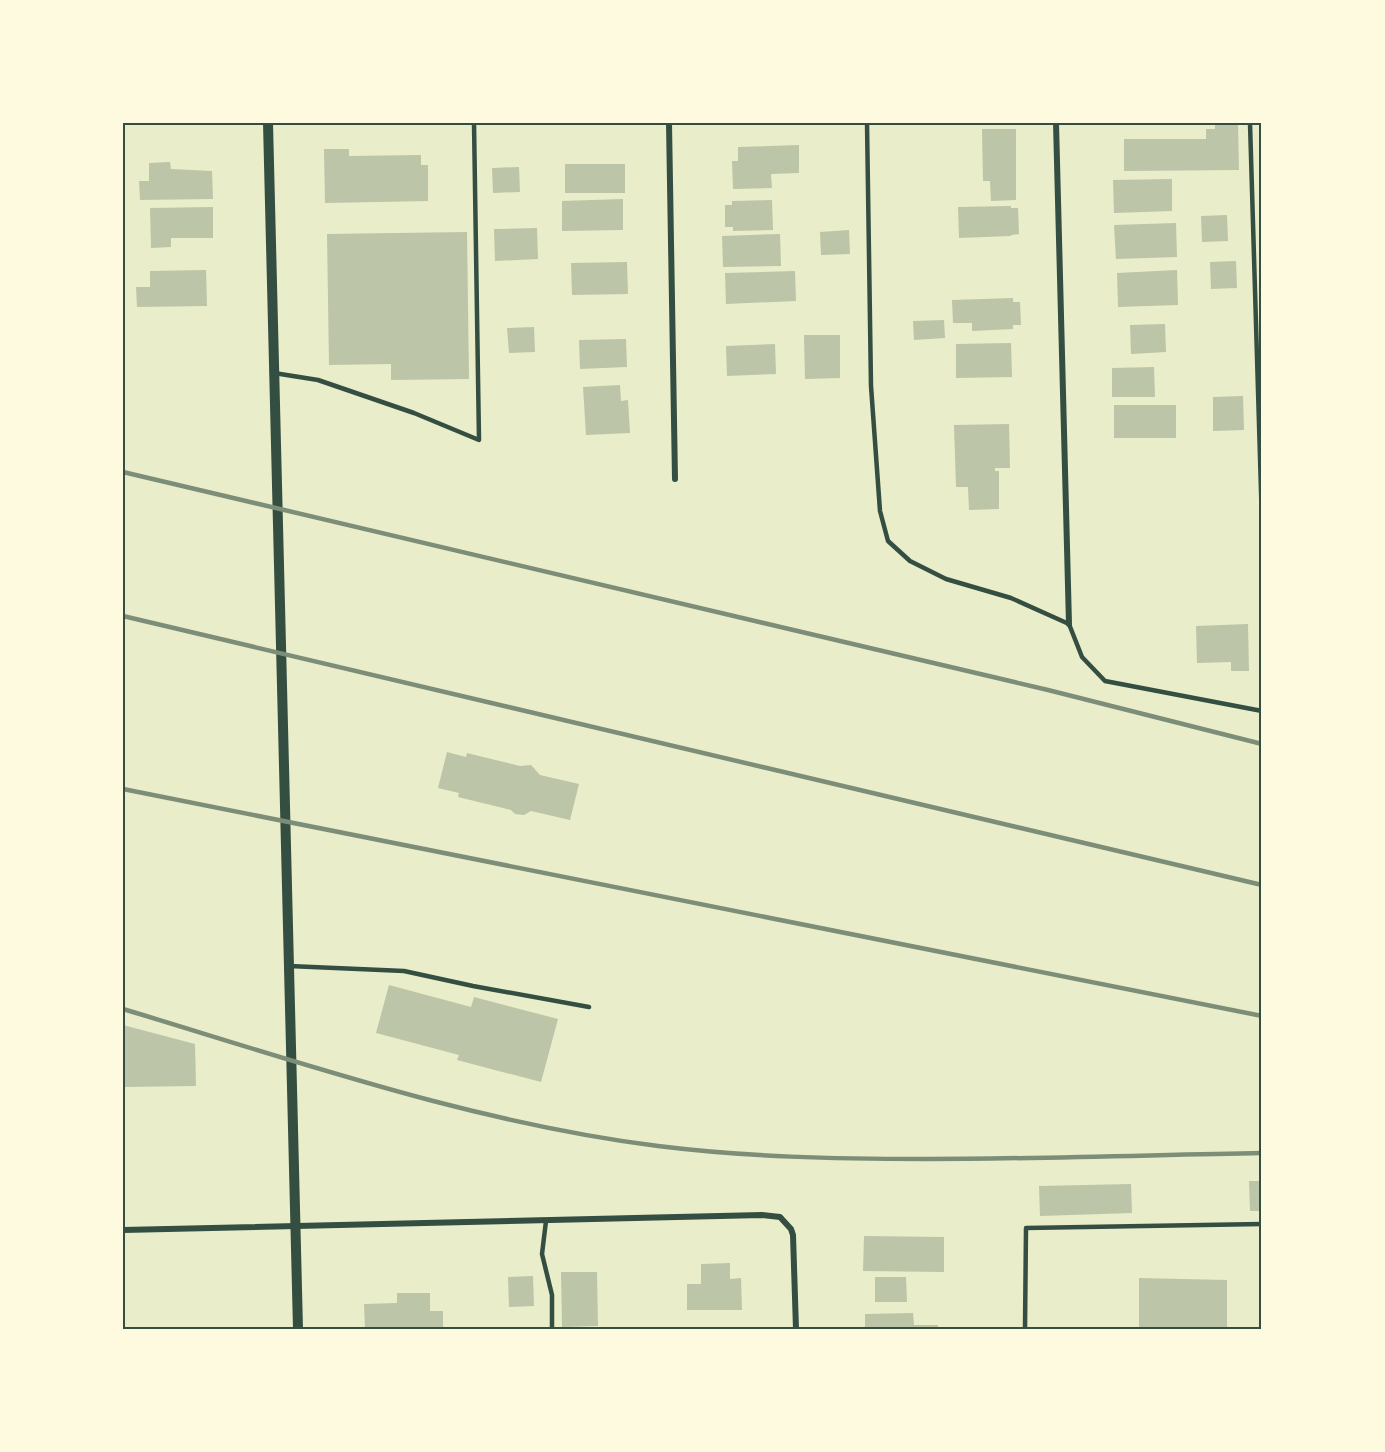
<svg xmlns="http://www.w3.org/2000/svg" width="1385" height="1452" viewBox="0 0 1385 1452" font-family="Bitter,serif">
<rect width="100%" height="100%" fill="#e9edc9"/>
<!-- building -->
<path fill="#bcc5a7" d="M1215 123H1238L1239 170 1124 171V139H1206V129H1215Z
M982 129H1016V200L991 201 990 181H983Z
M799 145V173L771 174 772 188 733 189 732 161H738V147Z
M324 149H349V156L421 155V165H428V201L325 203Z
M170 162 171 169 212 171 213 199 140 200 139 181H149V163Z
M565 164H625V193H565Z
M519 167 520 192 493 193 492 168Z
M1172 179V211L1114 213 1113 180Z
M623 199V230L562 231V201Z
M772 200 773 230 733 231V227H725V205H732V201Z
M1011 206V208H1018L1019 234 1011 235V236L959 238 958 207Z
M213 207V238H171V247L151 248 150 208Z
M1227 215 1228 241 1202 242 1201 216Z
M1176 223 1177 257 1116 259 1114 225Z
M537 228 538 259 495 261 494 229Z
M849 230 850 254 821 255 820 232Z
M467 232 469 379 391 380V364L329 365 327 234Z
M780 234 781 266 723 267 722 236Z
M1236 261 1237 288 1211 289 1210 262Z
M627 262 628 294 572 295 571 263Z
M206 270 207 306 137 307 136 287H150V271Z
M1177 270 1178 305 1118 307 1117 273Z
M795 271 796 301 726 304 725 273Z
M1013 298V302H1020L1021 325H1013V329L972 331V323H953L952 300Z
M944 320 945 338 914 340 913 321Z
M1165 324 1166 352 1131 354 1130 325Z
M534 327 535 352 509 353 507 328Z
M804 335H840V378L805 379Z
M626 339 627 367 580 369 579 340Z
M1011 343 1012 377 956 378V344Z
M775 344 776 374 727 376 726 346Z
M1154 367 1155 397H1112V368Z
M620 385 621 401 628 400 630 433 586 435 583 387Z
M1243 396 1244 430 1213 431V397Z
M1114 405H1176V438H1114Z
M1009 424 1010 468H995V471H999V509L969 510 968 487H956L954 425Z
M1248 624 1249 671H1231V662L1197 663 1196 626Z
M447 752 466 757 467 753 520 766 531 765 540 775 579 784 570 820 531 811 524 815 515 814 511 810 458 797 459 793 438 788Z
M389 985 471 1007 474 997 558 1019 541 1082 457 1060 459 1055 376 1033Z
M123 1025 195 1044 196 1086 123 1087Z
M1249 1181H1262V1211H1250Z
M1131 1184 1132 1213 1040 1216 1039 1186Z
M864 1236 944 1237V1272L863 1271Z
M730 1263V1279L741 1278 742 1310H687V1284H701V1264Z
M561 1272H597L598 1326 562 1327Z
M533 1276 534 1306 509 1307 508 1277Z
M875 1277H906L907 1302H875Z
M1139 1278 1227 1280V1329H1139Z
M397 1293H430V1311H443V1329H365L364 1304 397 1303Z
M913 1313 914 1325H938V1329H865V1314Z"/>
<g fill="none" stroke-linecap="round" stroke-linejoin="round">
<!-- service -->
<path stroke="#344e41" stroke-width="4.5" d="M867 123 871 386 880 511 888 541 910 561 946 579 1011 598 1069 624 1082 657 1105 681 1262 711
M1250 123 1262 524
M274 373 318 380 414 413 479 440 474 123
M289 966 404 971 473 986 589 1007
M546 1221 542 1254 552 1295V1329
M1025 1329 1026 1228 1262 1224"/>
<!-- minor -->
<path stroke="#344e41" stroke-width="6" d="M669 123 675 479
M1056 123 1069 624
M123 1230 762 1215 780 1217 791 1229 793 1235 796 1329"/>
<!-- tertiary -->
<path stroke="#344e41" stroke-width="10" d="M268 123 298 1329"/>
<!-- rail -->
<path stroke="#7c8e77" stroke-width="4.5" d="M123 472 1048 690 1262 744
M123 616 1262 885
M123 789 1262 1016
M123 1009C299 1062 475 1123 658 1146 746 1157 835 1159 925 1159 1037 1159 1150 1155 1262 1153"/>
</g>
<!-- border -->
<rect width="1385" height="1452" fill="none" stroke="#fefae0" stroke-width="249"/>
<rect x="124" y="124" width="1136" height="1204" fill="none" stroke="#344e41" stroke-width="2"/>
</svg>
